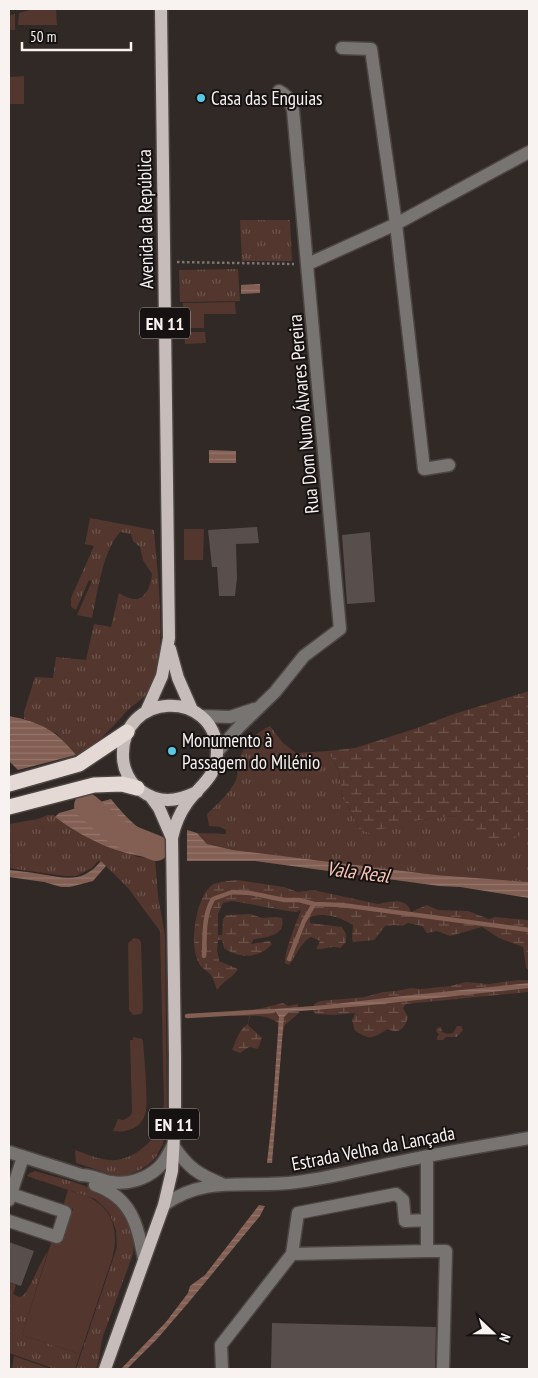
<svg xmlns="http://www.w3.org/2000/svg" width="538" height="1378" viewBox="0 0 538 1378" font-family="'PT Sans Narrow',sans-serif">
<defs>
<pattern id="grass-tufts" width="24" height="20" patternUnits="userSpaceOnUse" patternTransform="scale(1.25)"><rect width="24" height="20" fill="#53362d"/><path d="M3 7l-1-3M5 7V3M7 7l1-3M15 17l-1-3M17 17v-4M19 17l1-3" fill="none" stroke="#6c544c"/></pattern>
<pattern id="wetland-marsh" width="20" height="14" patternUnits="userSpaceOnUse" patternTransform="scale(1.25)"><rect width="20" height="14" fill="#53362d"/><path d="M1 5h8M5 5V1M11 12h8M15 12V8" fill="none" stroke="#6c544c"/></pattern>
<pattern id="water-rules" width="6" height="5" patternUnits="userSpaceOnUse" patternTransform="scale(1.25)"><rect width="6" height="5" fill="#825e53"/><path d="M0 2.5h6" fill="none" stroke="#94766c"/></pattern>
</defs>
<rect width="100%" height="100%" fill="#312926"/>
<!-- grass -->
<path fill="url(#grass-tufts)" d="M240 220H290L292 261H242Z
M238 269 240 301 180 302 179 270Z
M90 518 154 530C157 572 169 654 150 690 145 699 132 705 125 713 110 730 97 745 76 755L57 734 24 719V712L35 677 53 678 56 657 86 660 94 624 111 627 119 593C140 607 149 595 152 574L143 560 140 547 133 541 131 534 120 532C102 553 98 591 92 618L77 615 92 581 89 580 76 610 71 607V598L94 546 85 544Z
M270 726 283 743 296 753 328 751 339 771 342 797 352 813 359 829 370 833 392 825 433 818 458 816 471 832H529V882L436 875 233 850 207 844 197 833 226 834V830L220 827 209 826 207 814C217 804 230 793 236 780 238 776 237 770 238 765 242 746 253 734 270 726Z
M48 815H54L74 830 138 857 155 858 158 896 165 936 167 1105 166 1129 163 1144 156 1157 149 1164 140 1170 127 1175 116 1176 76 1163 75 1150C86 1154 98 1159 109 1160 129 1162 152 1145 159 1127 161 1119 162 1111 164 1104L160 931 128 888 101 861H98L92 868 76 876H64L9 868V824L38 819Z
M35 1171C78 1184 141 1193 133 1254L103 1336C100 1347 100 1358 96 1369H76L117 1247 116 1230 110 1215 105 1208 95 1199 27 1176 30 1173Z
M48 1251 22 1335 80 1354 75 1369H55L9 1353V1282L16 1285 13 1294 19 1297 23 1296C34 1282 38 1265 48 1251Z
M14 1356 51 1369H12Z"/>
<!-- wetland -->
<path fill="url(#wetland-marsh)" d="M529 691V832L499 844 471 832 457 816C427 818 399 823 370 833L359 829 352 813 342 797 339 771 328 751 355 748 417 728 451 715Z
M237 880 284 887 298 892 313 890 378 904C390 901 407 897 411 912L427 905 438 910 468 911 489 919 495 917 529 920V970L526 967 523 947 499 938 482 927 450 936 437 931 427 933 422 926 408 923 403 926 394 925 385 926 374 940 353 942 352 939 353 925C340 917 325 912 310 917V923L342 927 346 934V942L340 948C333 945 324 950 316 949L320 941 311 937C301 942 296 956 289 965L285 963C284 952 297 921 301 910L296 912 288 911 232 901 223 903 218 914V935H222L223 919 226 915 250 914 262 918 276 917 282 918C286 936 266 937 254 939L251 944 269 941 272 944C259 959 239 959 224 948L222 940H218L217 950 219 961 238 969C233 978 223 981 217 990 215 985 213 976 209 973 203 968 200 967 197 959 190 942 196 898 211 886 217 881 229 881 237 880Z
M518 980H529V992L406 1004 403 1008 408 1017C405 1028 399 1035 388 1029 372 1038 372 1041 355 1031L352 1020 355 1013 334 1015 316 1014 313 1011 314 1004 320 1001 365 997 383 992 396 991 411 988 421 989 450 986 466 982 489 984Z
M283 1003 288 1006 298 1004 299 1013 285 1025 283 1032 278 1030V1023C270 1017 260 1015 250 1016L248 1025 262 1038 258 1049 249 1047 240 1053 232 1050C236 1041 239 1029 248 1024L249 1016H232L234 1011 258 1009Z
M457 1026H461L463 1030 457 1037H446L443 1040H437V1037L439 1034 436 1031 437 1028 441 1027 442 1032 448 1034 453 1033Z"/>
<!-- green -->
<path fill="#53362d" d="M34 9H56L57 25H18L19 13Z
M15 14V30H9V15Z
M24 76V104H9V77Z
M235 302 236 314H204V328H183V303Z
M184 332H205L206 343 185 344Z
M184 529H204L203 560H184Z
M134 938 139 939 141 942 143 1010 141 1014 133 1015 129 1010 128 943Z
M133 1037 142 1039 143 1041C144 1055 149 1105 145 1115 140 1129 126 1133 113 1131L118 1119 123 1120 129 1117 132 1113 130 1040H133Z
M68 1190C77 1193 87 1195 94 1200 116 1213 118 1238 112 1259L80 1354 22 1335 52 1240 62 1243 73 1209 63 1206Z"/>
<!-- water -->
<path fill="url(#water-rules)" d="M260 284V293L241 294V285Z
M209 450 236 451V463H209Z
M9 716C40 722 56 730 76 755L18 770 9 761Z
M111 799C124 815 136 829 155 837V858C118 855 85 839 55 817L59 813Z
M187 830 197 833 207 844 233 850 436 875 529 882V898L460 887 439 886 255 861H187Z
M101 861 106 866 93 881 70 887H61L44 882 9 877V870C19 871 30 872 40 874 66 878 82 884 101 861Z
M529 983V988L362 1006 289 1012 284 1017 272 1163H267L272 1118 279 1017 276 1012 265 1013 274 1009 326 1005 403 996Z
M259 1205 265 1206 260 1216 189 1302 157 1339 127 1369H121L166 1322 188 1293 190 1286 205 1275Z"/>
<g fill="none" stroke-linecap="round" stroke-linejoin="round">
<!-- stream -->
<path stroke="#825e53" stroke-width="4.5" d="M204 956C205 937 203 916 213 899L232 892 250 893 284 900H299L314 904
M289 959 304 921 314 904 342 905 529 930
M187 1016 273 1011"/>
<!-- river -->
<path stroke="#825e53" stroke-width="26" d="M87 806 118 833 156 848"/>
</g>
<!-- building -->
<path fill="#584e4b" d="M257 527 259 543 236 544 237 578 235 596H219L217 567H212L208 530Z
M370 532 375 602 347 604 342 535Z
M9 1242 34 1251 21 1286 9 1282Z
M272 1323 436 1327 435 1369H271Z"/>
<g fill="none" stroke-linecap="round" stroke-linejoin="round">
<defs>
<path id="minor" d="M342 48 371 49 396 224 424 469 449 465
M308 264 396 224 529 152
M201 716 230 717 254 709
M217 752 238 728 275 692 304 656 340 629 293 110C290 100 288 96 279 91
M9 1152 81 1175C92 1175 100 1180 111 1182 127 1185 146 1179 158 1168 165 1162 169 1153 173 1145 188 1168 198 1174 222 1184
M95 1185C132 1198 137 1224 144 1259
M9 1200 23 1157
M164 1205C207 1174 249 1189 297 1182 330 1178 362 1169 394 1163 439 1153 484 1146 529 1138
M9 1221 57 1237 65 1212 11 1194
M427 1251V1157
M292 1254 298 1213 396 1194 403 1200 405 1221 427 1220
M222 1369 221 1345 292 1254 427 1251H446L443 1369"/>
<path id="major" d="M170 649 178 678 192 710
M146 712 162 676 169 638 161 9
M151 797 159 808 172 838
M105 1369 164 1205 172 1171 175 1118V1056L172 838C175 824 179 814 187 803 200 785 217 777 217 752 216 688 120 691 123 757 123 769 130 783 140 790 159 804 176 802 197 792"/>
<path id="highway" d="M9 784 79 764 127 732
M9 807 94 785 122 784 137 788"/>
</defs>
<!-- minor casing -->
<use href="#minor" stroke="#4d4542" stroke-width="15"/>
<!-- major casing -->
<use href="#major" stroke="#4d4542" stroke-width="15"/>
<!-- highway casing -->
<use href="#highway" stroke="#4d4542" stroke-width="18"/>
<!-- path -->
<path stroke="#7e7674" stroke-width="2.5" stroke-dasharray="2.5 2.5" stroke-linecap="butt" d="M177 262 294 264"/>
<!-- minor -->
<use href="#minor" stroke="#787472" stroke-width="12"/>
<!-- major -->
<use href="#major" stroke="#c6bcba" stroke-width="12"/>
<!-- highway -->
<use href="#highway" stroke="#e5d9d6" stroke-width="15"/>
</g>
<!-- markers -->
<g fill="#59c8e5" stroke="#161211" stroke-width="2">
<circle cx="201" cy="98" r="5"/>
<circle cx="172" cy="751" r="5"/>
</g>
<g text-anchor="middle" dominant-baseline="central" stroke-width="4" stroke-linejoin="round" paint-order="stroke">
<!-- shield labels -->
<g fill="#161211" stroke="#b4afad" stroke-width="1">
<rect x="140" y="307.5" width="50" height="31" rx="4"/>
<rect x="149" y="1108.5" width="50" height="31" rx="4"/>
</g>
<g font-size="18" font-weight="bold" fill="#f8f2f0">
<text x="165" y="323">EN 11</text>
<text x="174" y="1124">EN 11</text>
</g>
<!-- poi labels -->
<g font-size="19" fill="#f8f2f0" stroke="#161211" text-anchor="start">
<text x="211" y="98">Casa das Enguias</text>
<text x="182" y="740">Monumento à<tspan x="182" dy="22">Passagem do Milénio</tspan></text>
</g>
<!-- street labels -->
<g font-size="19" fill="#f8f2f0" stroke="#161211">
<text transform="translate(145 219) rotate(-91)">Avenida da República</text>
<text transform="translate(303 414) rotate(-95)">Rua Dom Nuno Álvares Pereira</text>
<text transform="translate(373 1148) rotate(-11)">Estrada Velha da Lançada</text>
</g>
<!-- water labels -->
<g font-size="20" font-style="italic" fill="#fac5b5" stroke="#161211">
<text transform="translate(358 872) rotate(7)">Vala Real</text>
</g>
</g>
<!-- border -->
<rect width="538" height="1378" fill="none" stroke="#f8f2f0" stroke-width="20"/>
<!-- north arrow -->
<g transform="translate(493 1333) rotate(112)" stroke="#161211" stroke-width="4" paint-order="stroke">
<path d="M0-4L9 19L0 12L-9 19Z" fill="#f8f2f0"/>
<text y="-8" font-size="14" font-weight="bold" text-anchor="middle" fill="#f8f2f0">N</text>
</g>
<!-- scale -->
<path d="M22 42v8h109v-8" fill="none" stroke="#f8f2f0" stroke-width="2.5"/>
<text x="30" y="42" font-size="15" fill="#f8f2f0" stroke="#161211" stroke-width="4" paint-order="stroke">50 m</text>
</svg>
